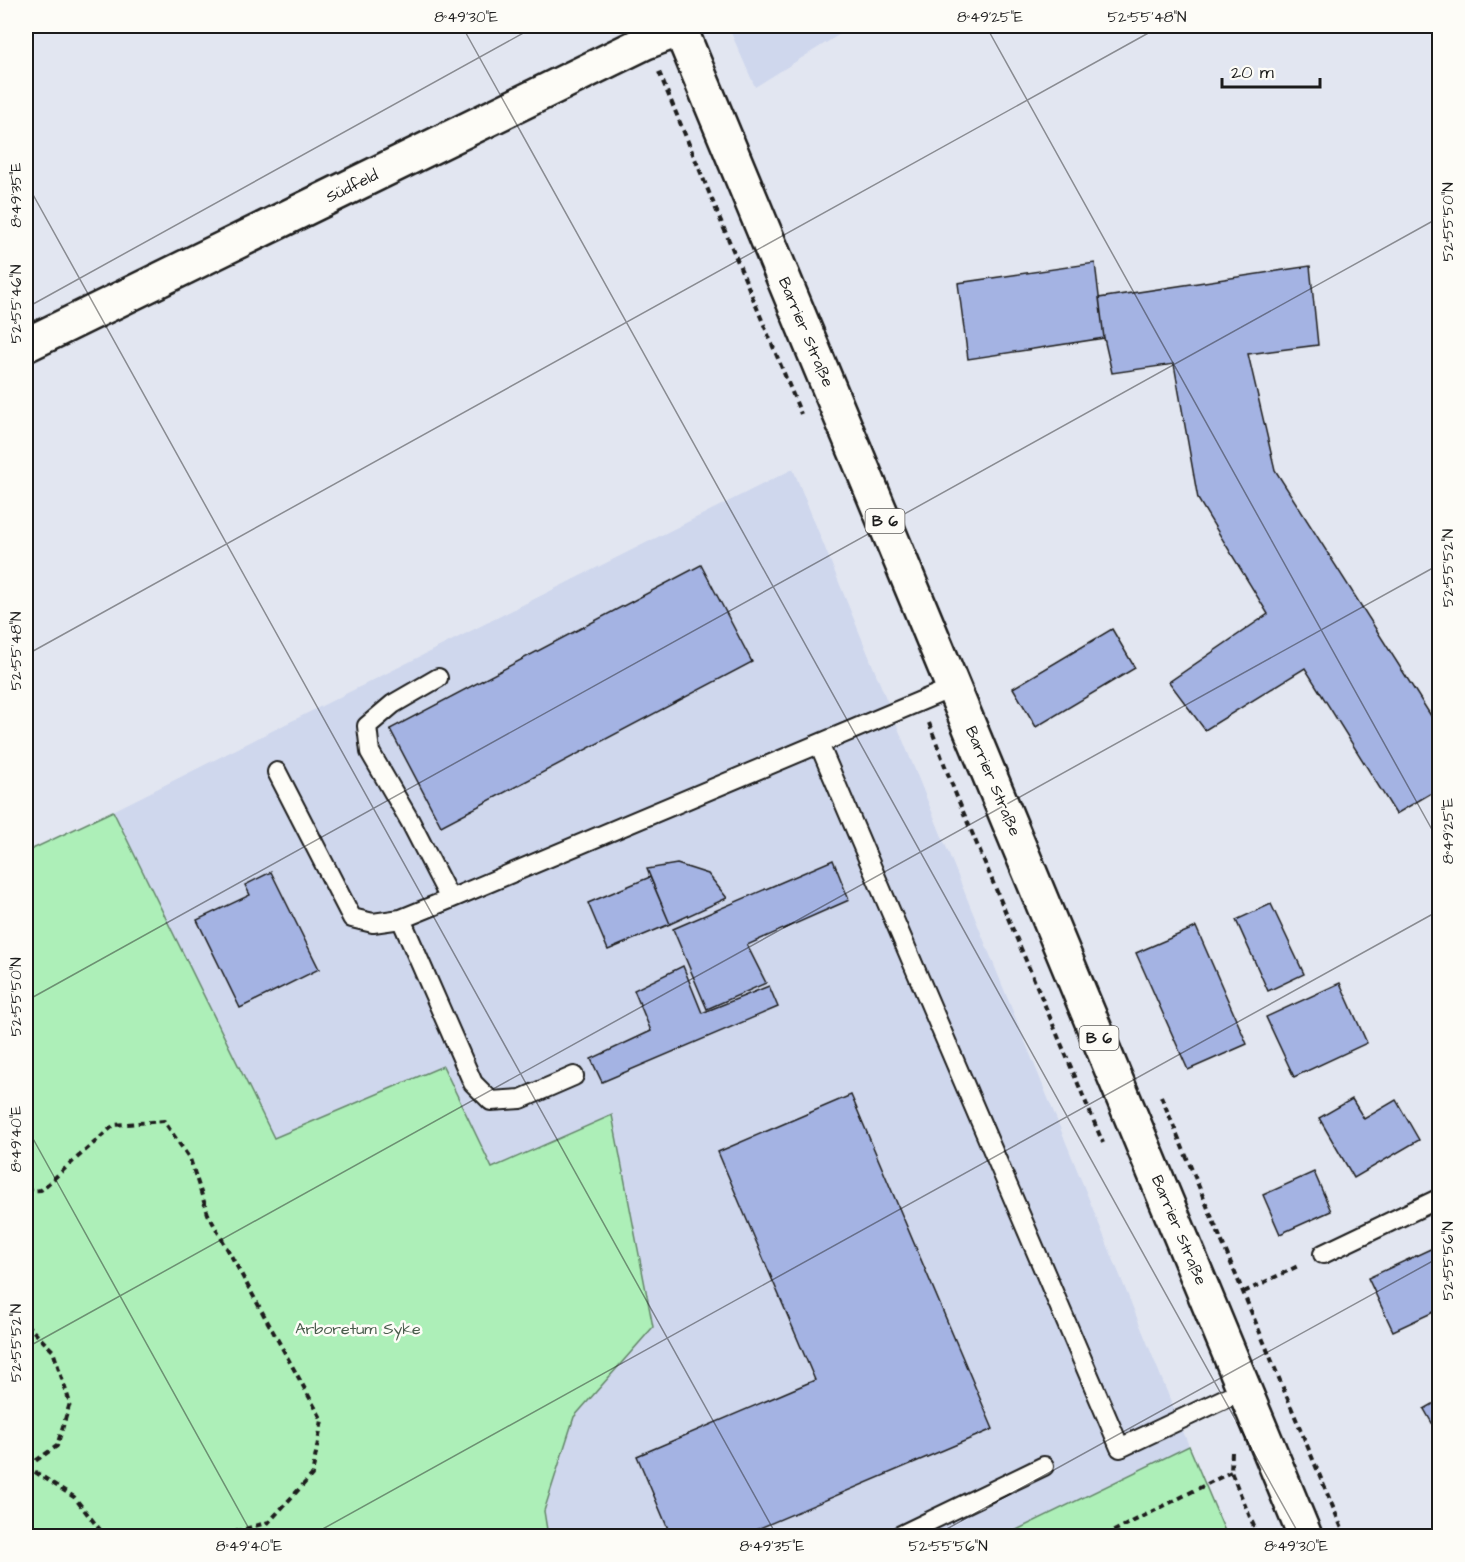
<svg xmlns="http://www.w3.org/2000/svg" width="1465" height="1562" viewBox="0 0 1465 1562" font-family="'Architects Daughter',sans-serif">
<rect width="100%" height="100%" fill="#e2e6f1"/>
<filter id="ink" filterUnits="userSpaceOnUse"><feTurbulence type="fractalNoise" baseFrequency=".0167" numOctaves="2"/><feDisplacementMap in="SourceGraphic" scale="12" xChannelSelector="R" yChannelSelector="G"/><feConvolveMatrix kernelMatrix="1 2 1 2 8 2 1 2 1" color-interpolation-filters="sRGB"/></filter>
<g filter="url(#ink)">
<!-- built -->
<path fill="#cfd7ed" d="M728 26H853L755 87Z
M793 469 1189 1446 1004 1536H548L544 1511 574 1417 653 1327 611 1116 491 1168 442 1066 274 1138 113 811Z"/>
<!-- green -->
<path fill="#adefb8" stroke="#64866a" stroke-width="1.5" d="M113 811 274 1138 443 1066 492 1168 612 1115 653 1327 574 1417 544 1511 548 1536H26V852Z
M1189 1446 1227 1536H1004Z"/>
<!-- building -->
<path fill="#a4b3e3" stroke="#1c1c1c" stroke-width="1.5" d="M1095 263 1104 338 968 359 958 283Z
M1310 266 1318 345 1248 354 1275 470 1440 730V788L1396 814 1305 668 1205 730 1169 682 1268 614 1198 499 1174 364 1112 373 1104 338 1099 298Z
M701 565 752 662 441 826 390 729Z
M1112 629 1135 668 1036 727 1013 688Z
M833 860 849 900 747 945 766 983 707 1009 673 929Z
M677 864 708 874 727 898 670 924 647 869Z
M271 872 319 969 240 1008 197 920 250 895 245 885Z
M650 877 670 924 608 950 588 903Z
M1271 904 1304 974 1268 991 1236 920Z
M1196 927 1247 1044 1188 1070 1136 953Z
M683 966 702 1013 769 986 778 1007 602 1082 591 1059 651 1031 634 990Z
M1340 983 1367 1043 1294 1077 1266 1017Z
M851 1095 993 1429 741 1536H671L637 1456 815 1380 718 1152Z
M1352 1099 1364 1119 1396 1100 1419 1140 1354 1178 1319 1118Z
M1314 1172 1331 1211 1280 1234 1263 1195Z
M1437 1246 1440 1250V1309L1393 1331 1368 1278Z
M1440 1400V1437L1424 1409Z"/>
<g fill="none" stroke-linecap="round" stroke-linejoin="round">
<defs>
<path id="lane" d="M438 678 393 704 367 726 370 752 410 821 450 899
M819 744 1120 1448 1245 1389
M277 772 352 918 373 923 401 919 450 899 954 687
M401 919 473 1083 491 1101 521 1099 574 1076
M1323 1254 1440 1198
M899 1536 1044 1466"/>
<path id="street" d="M26 345 646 42 680 29"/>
<path id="primary" d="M679 26 1305 1536"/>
</defs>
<!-- lane casing -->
<use href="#lane" stroke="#1c1c1c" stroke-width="22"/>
<!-- street casing -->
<use href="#street" stroke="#1c1c1c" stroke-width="38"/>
<!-- primary casing -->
<use href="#primary" stroke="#1c1c1c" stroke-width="38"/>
<!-- path -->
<path stroke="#1c1c1c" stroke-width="4" stroke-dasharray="6 4.5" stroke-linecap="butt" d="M659 72 801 414
M929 723 954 790 1103 1143
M1161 1096 1345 1536
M26 1191 41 1190 114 1125 164 1121 190 1159 208 1214 322 1420 312 1475 269 1522 221 1536
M1244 1292 1300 1265
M26 1324 53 1351 70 1403 57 1446 28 1466
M1232 1452 1231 1472 1258 1536
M26 1466 74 1497 105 1536
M1104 1536 1231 1472"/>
<!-- lane -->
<use href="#lane" stroke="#fdfcf7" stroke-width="18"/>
<!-- street -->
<use href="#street" stroke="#fdfcf7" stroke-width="33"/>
<!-- primary -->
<use href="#primary" stroke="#fdfcf7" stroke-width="33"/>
</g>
</g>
<!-- ticks -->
<path fill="none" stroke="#1c1c1c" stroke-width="1.5" stroke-opacity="0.45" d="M462 26 1300 1536M986 26 1440 844M26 182 777 1536M26 308 536 26M26 655 1161 26M26 1001 1440 217M26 1126 253 1536M26 1348 1440 564M310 1536 1440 910M934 1536 1440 1257"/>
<g text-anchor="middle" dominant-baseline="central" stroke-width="5" stroke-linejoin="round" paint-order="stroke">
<!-- shield labels -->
<g fill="#fdfcf7" stroke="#605f5e" stroke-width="1.5">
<rect x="865.5" y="509" width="39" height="24" rx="4.5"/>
<rect x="1079.5" y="1026" width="39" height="24" rx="4.5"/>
</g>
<g font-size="15" font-weight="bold" fill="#1c1c1c">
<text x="885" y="521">B 6</text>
<text x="1099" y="1038">B 6</text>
</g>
<!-- street labels -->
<g font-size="16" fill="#1c1c1c" stroke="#fdfcf7">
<text transform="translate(352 186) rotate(-26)">Südfeld</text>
<text transform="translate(806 332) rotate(67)">Barrier Straße</text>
<text transform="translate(993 781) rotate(67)">Barrier Straße</text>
<text transform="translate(1179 1230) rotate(67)">Barrier Straße</text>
</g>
<!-- park labels -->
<g font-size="16" fill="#485b4b" stroke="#fdfcf7">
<text x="358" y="1329">Arboretum Syke</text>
</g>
</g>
<!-- margin -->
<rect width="1465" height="1562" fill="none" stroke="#fdfcf7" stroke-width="66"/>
<!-- scale -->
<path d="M1222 78v9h98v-9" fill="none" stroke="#1c1c1c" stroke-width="3"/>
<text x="1231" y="78" font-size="18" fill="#1c1c1c" stroke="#fdfcf7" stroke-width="4.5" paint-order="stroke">20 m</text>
<rect x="33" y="33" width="1399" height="1496" fill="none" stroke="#1c1c1c" stroke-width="2"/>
<g font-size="15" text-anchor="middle" fill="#1c1c1c">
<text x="466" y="22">8°49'30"E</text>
<text x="990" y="22">8°49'25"E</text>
<text x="1147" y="22">52°55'48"N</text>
<text transform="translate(16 195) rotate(-90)" y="5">8°49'35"E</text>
<text transform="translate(1448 222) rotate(-90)" y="5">52°55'50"N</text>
<text transform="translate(16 304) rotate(-90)" y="5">52°55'46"N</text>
<text transform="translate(1448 568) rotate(-90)" y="5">52°55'52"N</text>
<text transform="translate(16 651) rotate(-90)" y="5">52°55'48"N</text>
<text transform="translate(1448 831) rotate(-90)" y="5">8°49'25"E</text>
<text transform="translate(16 997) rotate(-90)" y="5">52°55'50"N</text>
<text transform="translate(16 1139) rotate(-90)" y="5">8°49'40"E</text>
<text transform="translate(1448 1261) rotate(-90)" y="5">52°55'56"N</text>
<text transform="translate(16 1343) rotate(-90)" y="5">52°55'52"N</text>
<text x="249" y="1551">8°49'40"E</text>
<text x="772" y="1551">8°49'35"E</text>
<text x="948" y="1551">52°55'56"N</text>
<text x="1296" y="1551">8°49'30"E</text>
</g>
</svg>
